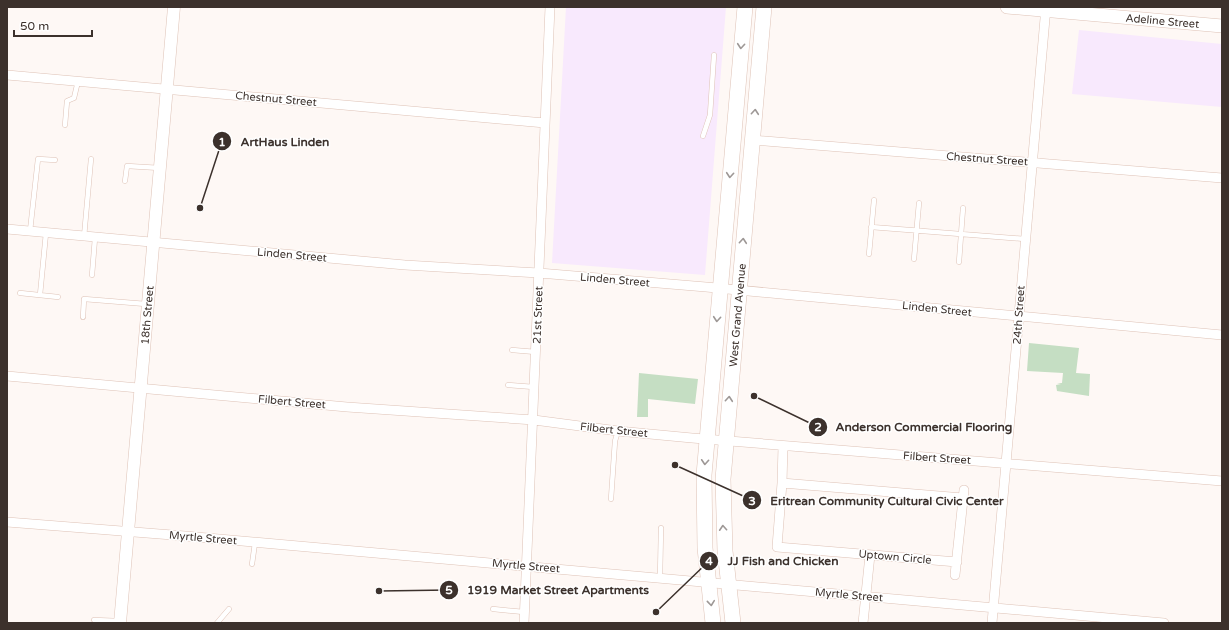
<svg xmlns="http://www.w3.org/2000/svg" width="1229" height="630" viewBox="0 0 1229 630" font-family="'Varela Round',sans-serif">
<rect width="100%" height="100%" fill="#fef8f5"/>
<!-- industrial -->
<path fill="#f8e9fd" d="M566 7H726L705 275 552 263Z
M1079 30 1222 44V107L1072 94Z"/>
<!-- green -->
<path fill="#c5dec3" d="M1029 343 1079 348 1076 373 1090 374 1089 396 1057 391 1056 385 1061 384 1057 383H1062L1063 373 1027 371Z
M639 373 698 379 695 404 648 399V417H637Z"/>
<g fill="none" stroke-linecap="round" stroke-linejoin="round">
<defs>
<path id="service" d="M65 125 67 101 74 98 78 81
M703 136 710 115 714 55
M125 181 127 166 160 168
M871 227 1025 239
M30 231 38 159 55 160
M84 237 91 159
M869 254 874 200
M914 259 919 203
M959 262 963 208
M92 275 95 238
M20 293 58 297
M40 295 46 233
M83 317 84 299 146 304
M512 350 536 352
M508 385 534 387
M611 499 615 441 618 431
M252 564 255 543
M660 578 661 528
M493 609 524 612
M94 620 119 621
M217 623 229 609"/>
<path id="minor" d="M7 75 545 123
M752 140 1222 178
M7 229 405 265 539 273 706 287 1222 335
M7 376 347 407 534 420 618 431 692 438 1222 481
M782 483 783 446
M7 522 185 536 1164 623
M957 562 777 547 782 483 963 498
M955 575 964 490
M524 623 550 7
M863 623 870 555
M992 623 1046 7"/>
<g id="tertiary">
<path id="s1" d="M120 623 174 7"/>
</g>
<g id="secondary">
<path id="s2" d="M1007 7 1222 26"/>
</g>
<g id="primary">
<path d="M713 623 705 548 704 475 745 7"/>
<path id="s3" d="M733 623 725 551 723 479 764 7"/>
</g>
</defs>
<!-- service casing -->
<use href="#service" stroke="#dec2b6" stroke-width="5.5"/>
<!-- minor casing -->
<use href="#minor" stroke="#dec2b6" stroke-width="10"/>
<!-- tertiary casing -->
<use href="#tertiary" stroke="#dec2b6" stroke-width="13"/>
<!-- secondary casing -->
<use href="#secondary" stroke="#dec2b6" stroke-width="14"/>
<!-- primary casing -->
<use href="#primary" stroke="#dec2b6" stroke-width="16"/>
<!-- service -->
<use href="#service" stroke="#fff" stroke-width="4.5"/>
<!-- minor -->
<use href="#minor" stroke="#fff" stroke-width="9"/>
<!-- tertiary -->
<use href="#tertiary" stroke="#fff" stroke-width="12"/>
<!-- secondary -->
<use href="#secondary" stroke="#fff" stroke-width="13"/>
<!-- primary -->
<use href="#primary" stroke="#fff" stroke-width="15"/>
</g>
<!-- one-way arrows -->
<defs><path id="oneway-chevron" d="M-2-3.5L2.5 0L-2 3.5" fill="none" stroke-width="1.6" stroke-linecap="round" stroke-linejoin="round"/></defs>
<g stroke="#9e9896">
<use href="#oneway-chevron" transform="translate(741 46) rotate(95)"/>
<use href="#oneway-chevron" transform="translate(755 112) rotate(-85)"/>
<use href="#oneway-chevron" transform="translate(730 175) rotate(95)"/>
<use href="#oneway-chevron" transform="translate(743 241) rotate(-85)"/>
<use href="#oneway-chevron" transform="translate(717 319) rotate(95)"/>
<use href="#oneway-chevron" transform="translate(729 399) rotate(-85)"/>
<use href="#oneway-chevron" transform="translate(705 462) rotate(94)"/>
<use href="#oneway-chevron" transform="translate(723 528) rotate(-94)"/>
<use href="#oneway-chevron" transform="translate(711 603) rotate(84)"/>
</g>
<g text-anchor="middle" dominant-baseline="central" stroke-width="3" stroke-linejoin="round" paint-order="stroke">
<!-- street labels -->
<g font-size="11" fill="#3c312c" stroke="#fff">
<text stroke="none"><textPath href="#s2" startOffset="156">Adeline Street</textPath></text>
<text transform="translate(276 99) rotate(5)">Chestnut Street</text>
<text transform="translate(987 159) rotate(4)">Chestnut Street</text>
<text transform="translate(292 255) rotate(5)">Linden Street</text>
<text transform="translate(615 280) rotate(5)">Linden Street</text>
<text transform="translate(937 309) rotate(6)">Linden Street</text>
<text stroke="none"><textPath href="#s1" startOffset="309">18th Street</textPath></text>
<text transform="translate(538 315) rotate(-88)">21st Street</text>
<text stroke="none"><textPath href="#s3" startOffset="309">West Grand Avenue</textPath></text>
<text transform="translate(1019 315) rotate(-86)">24th Street</text>
<text transform="translate(292 402) rotate(5)">Filbert Street</text>
<text transform="translate(614 430) rotate(6)">Filbert Street</text>
<text transform="translate(937 458) rotate(4)">Filbert Street</text>
<text transform="translate(203 538) rotate(5)">Myrtle Street</text>
<text transform="translate(895 557) rotate(5)">Uptown Circle</text>
<text transform="translate(526 566) rotate(5)">Myrtle Street</text>
<text transform="translate(849 595) rotate(5)">Myrtle Street</text>
</g>
</g>
<!-- callouts -->
<path fill="none" stroke="#3c312c" stroke-width="1.5" d="M200 208L222 141M754 396L818 427M675 465L752 500M656 612L709 561M379 591L449 590"/>
<g fill="#3c312c" stroke="#fff" stroke-width="1.5">
<circle cx="200" cy="208" r="4"/>
<circle cx="754" cy="396" r="4"/>
<circle cx="675" cy="465" r="4"/>
<circle cx="656" cy="612" r="4"/>
<circle cx="379" cy="591" r="4"/>
<circle cx="222" cy="141" r="10"/>
<circle cx="818" cy="427" r="10"/>
<circle cx="752" cy="500" r="10"/>
<circle cx="709" cy="561" r="10"/>
<circle cx="449" cy="590" r="10"/>
</g>
<g font-size="12" text-anchor="middle" font-weight="bold" fill="#fff">
<text x="222" y="146">1</text>
<text x="818" y="431">2</text>
<text x="752" y="505">3</text>
<text x="709" y="565">4</text>
<text x="449" y="594">5</text>
</g>
<g font-size="12" text-anchor="middle" font-weight="bold" fill="#3c312c" stroke="#fff" stroke-width="3" stroke-linejoin="round" paint-order="stroke">
<text x="285" y="146">ArtHaus Linden</text>
<text x="924" y="431">Anderson Commercial Flooring</text>
<text x="887" y="505">Eritrean Community Cultural Civic Center</text>
<text x="783" y="565">JJ Fish and Chicken</text>
<text x="558" y="594">1919 Market Street Apartments</text>
</g>
<!-- border -->
<rect width="1229" height="630" fill="none" stroke="#3c312c" stroke-width="16"/>
<!-- scale -->
<path d="M14 30v6h78v-6" fill="none" stroke="#3c312c" stroke-width="2"/>
<text x="20" y="30" font-size="12" fill="#3c312c" stroke="#ffffff" stroke-width="3" paint-order="stroke">50 m</text>
</svg>
